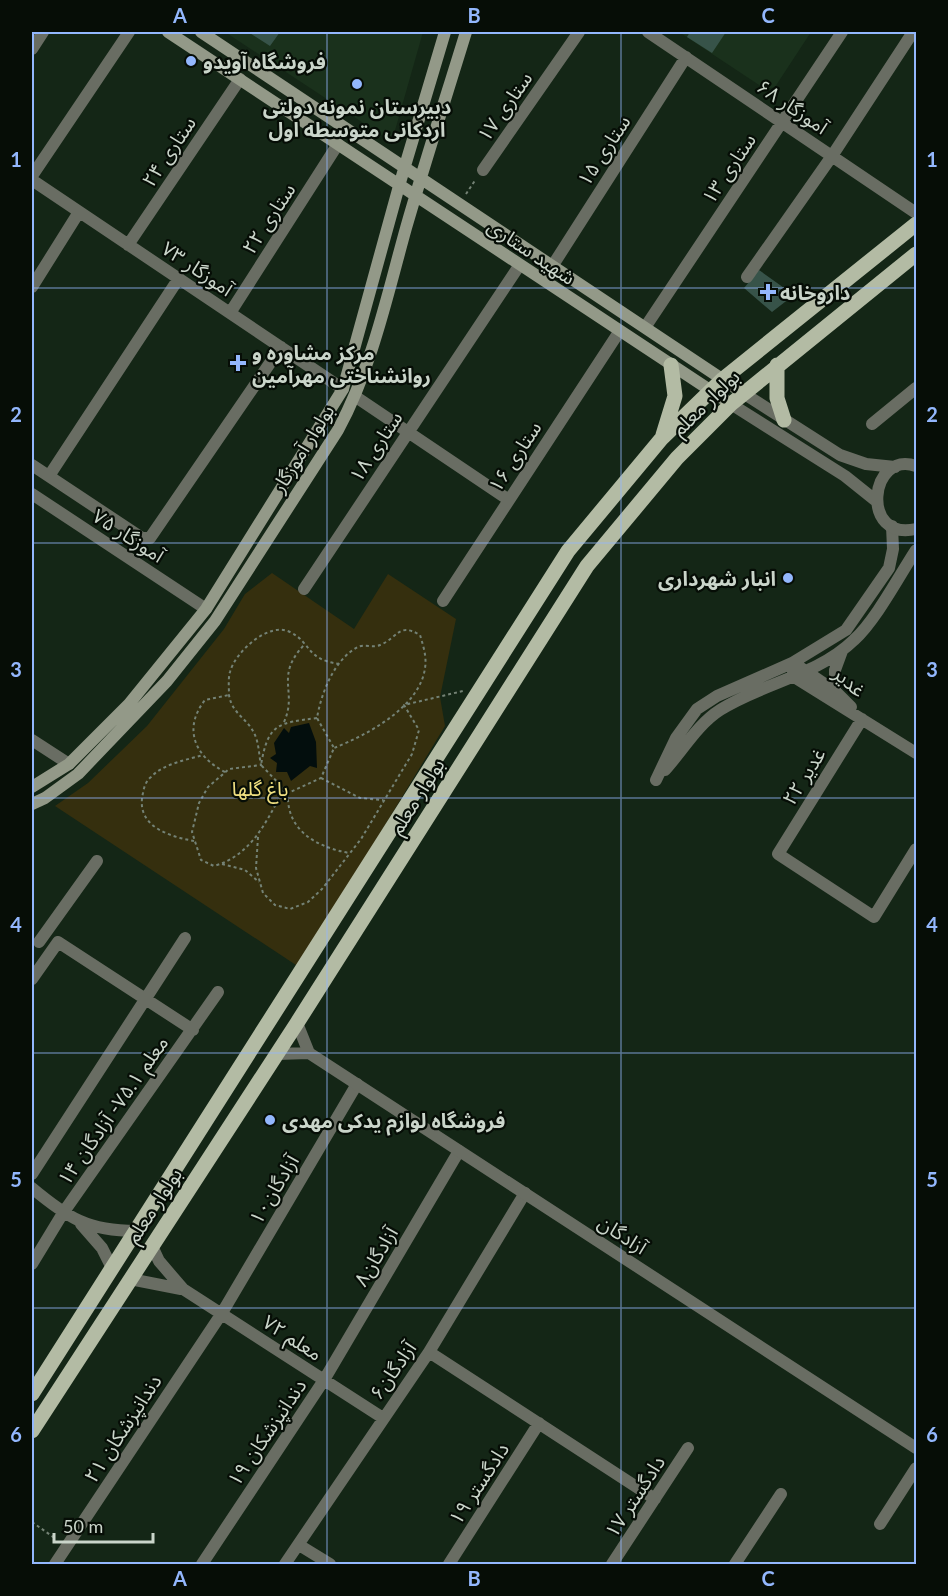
<svg xmlns="http://www.w3.org/2000/svg" width="948" height="1596" viewBox="0 0 948 1596" font-family="Lato,'Noto Sans Arabic',sans-serif">
<rect width="100%" height="100%" fill="#142616"/>
<!-- built -->
<path fill="#1a311c" d="M225 32H423L394 134 386 138Z
M679 32H811L775 87 765 89Z"/>
<!-- green -->
<path fill="#352f0e" d="M272 573 354 629 388 574 456 619 440 697 445 726 299 967 55 806 88 783 147 726 224 629 245 594Z"/>
<!-- water -->
<path fill="#030e0d" d="M309 723 316 742 317 768 310 766 291 781 287 772H276L277 763 270 758 276 754 274 743 284 728 289 733 291 727Z"/>
<!-- building -->
<path fill="#375349" d="M248 32H280L270 46Z
M690 32H726L712 53 687 37Z
M759 270 794 295 772 312 744 288Z"/>
<g fill="none" stroke-linecap="round" stroke-linejoin="round">
<!-- path -->
<path stroke="#748275" stroke-width="2" stroke-dasharray="3 3" stroke-linecap="butt" d="M466 194 476 179
M317 718C277 723 268 724 261 765L288 793 321 778 334 748 317 718C321 694 334 659 358 647 364 644 374 648 380 645 398 638 398 622 420 635 423 645 427 657 425 668 420 707 367 735 334 748
M284 722C298 691 274 677 304 645
M225 772C194 756 183 728 205 700L229 695
M321 778 360 798 383 800
M284 789C266 822 252 855 214 866L201 860 192 832 199 803 208 787 229 769 261 765C259 756 259 742 254 733 247 718 232 714 229 695 229 689 228 678 230 672 235 652 269 621 290 632 312 643 305 659 339 664
M288 793C286 831 317 847 349 853
M258 837 256 868 263 893 275 905 290 909 308 902 322 889 361 839 412 754 419 730 404 705 463 691
M194 841C168 836 135 826 143 793 144 787 146 781 151 777 163 764 186 760 203 755
M222 864 245 870 259 882
M32 1522 56 1539"/>
<!-- minor -->
<path stroke="#696d63" stroke-width="12" d="M648 32 916 213
M32 49 43 32
M483 170 579 32
M32 176 129 32
M32 180 343 389
M128 245 240 79
M553 265 686 57
M747 277 832 156 913 32
M32 287 79 212
M230 313 338 144
M646 326 842 32
M356 397 509 500
M872 424 916 388
M32 465 142 538H150L281 347
M49 476 179 278
M32 494 206 609
M304 589 519 266
M443 601 619 332
M801 668 835 691 851 707
M793 673 794 677 916 753
M835 691V670L842 651
M862 719 778 854 874 917 916 849
M32 740 69 764
M665 770C683 750 698 724 720 710 762 683 817 676 854 640 876 620 899 576 916 550
M656 780 676 738 697 709 717 696 792 663 846 630 889 568 893 549 892 526
M39 942 97 861
M32 979 58 942 193 1030
M32 1174 185 938
M32 1188C68 1218 88 1231 136 1231
M81 1224 102 1248 112 1268
M152 1246 159 1261 183 1289 383 1418
M32 1264 63 1213 218 992
M130 1279 181 1289
M429 1352 655 1499
M880 1524 916 1468
M299 1545 330 1564
M55 1564 222 1313 357 1084
M202 1564 324 1380 459 1151
M285 1564 429 1352 525 1193
M449 1564 539 1423
M612 1564 688 1448
M735 1564 781 1494"/>
<!-- tertiary -->
<path stroke="#696d63" stroke-width="12" d="M743 393 840 455 866 464 895 467
M731 404 845 476 875 500
M916 466C869 450 860 542 916 529
M297 1023 309 1053
M309 1053 916 1448
M277 1054 309 1053"/>
<!-- secondary -->
<path stroke="#939988" stroke-width="12" d="M168 32 731 404
M201 32 743 393
M32 787 69 764 129 704 206 609 343 389 399 186 445 32
M32 804 45 798 78 774 167 681 215 621 338 430C372 367 387 296 406 228 425 162 446 97 466 32"/>
<!-- primary -->
<path stroke="#b3bba4" stroke-width="15" d="M777 365V398L784 420
M663 435 675 396 671 365
M32 1394 568 551 662 438 723 379 916 224
M32 1431 297 1023 587 566 677 458 731 404 916 254"/>
</g>
<!-- grid -->
<path fill="none" stroke="#93b7fd" stroke-width="1.5" stroke-opacity="0.55" d="M327 32V1564M621 32V1564M32 288H916M32 543H916M32 798H916M32 1053H916M32 1308H916"/>
<!-- markers -->
<g fill="#93b7fd" stroke="#060d06" stroke-width="2">
<circle cx="191" cy="61" r="6"/>
<circle cx="357" cy="84" r="6"/>
<path d="M765 283h6v6h6v6h-6v6h-6v-6h-6v-6h6z"/>
<path d="M235 354h6v6h6v6h-6v6h-6v-6h-6v-6h6z"/>
<circle cx="788" cy="578" r="6"/>
<circle cx="270" cy="1120" r="6"/>
</g>
<g text-anchor="middle" dominant-baseline="central" stroke-width="4.5" stroke-linejoin="round" paint-order="stroke">
<!-- poi labels -->
<g font-size="20" font-weight="bold" fill="#cad5ca" stroke="#060d06" text-anchor="start">
<text x="203" y="61">فروشگاه آويدو</text>
<text x="357" y="106" text-anchor="middle">دبیرستان نمونه دولتی<tspan x="357" dy="23">اردکانی متوسطه اول</tspan></text>
<text x="780" y="292">داروخانه</text>
<text x="252" y="352">مرکز مشاوره و<tspan x="252" dy="23">روانشناختی مهرآمین</tspan></text>
<text x="776" y="578" text-anchor="end">انبار شهرداری</text>
<text x="282" y="1120">فروشگاه لوازم یدکی مهدی</text>
</g>
<!-- street labels -->
<g font-size="20" fill="#cad5ca" stroke="#060d06">
<text transform="translate(504 106) rotate(-55)">ستاری ۱۷</text>
<text transform="translate(793 106) rotate(34)">آموزگار ۶۸</text>
<text transform="translate(603 150) rotate(-57)">ستاری ۱۵</text>
<text transform="translate(168 151) rotate(-56)">ستاری ۲۴</text>
<text transform="translate(728 168) rotate(-56)">ستاری ۱۳</text>
<text transform="translate(268 218) rotate(-57)">ستاری ۲۲</text>
<text transform="translate(532 251) rotate(34)">شهید ستاری</text>
<text transform="translate(198 268) rotate(34)">۷۳ آموزگار</text>
<text transform="translate(705 402) rotate(-44)">بولوار معلم</text>
<text transform="translate(375 446) rotate(-57)">ستاری ۱۸</text>
<text transform="translate(302 448) rotate(-58)">بولوار آموزگار</text>
<text transform="translate(514 456) rotate(-57)">ستاری ۱۶</text>
<text transform="translate(129 535) rotate(33)">آموزگار ۷۵</text>
<text transform="translate(850 681) rotate(41)">غدیر</text>
<text transform="translate(803 776) rotate(-58)">غدیر ۲۲</text>
<text transform="translate(416 796) rotate(-58)">بولوار معلم</text>
<text transform="translate(112 1110) rotate(-55)">معلم ۷۵.۱- آزادگان ۱۴</text>
<text transform="translate(273 1189) rotate(-59)">آزادگان۱۰</text>
<text transform="translate(153 1205) rotate(-57)">بولوار معلم</text>
<text transform="translate(623 1234) rotate(33)">آزادگان</text>
<text transform="translate(375 1256) rotate(-59)">آزادگان۸</text>
<text transform="translate(293 1337) rotate(33)">معلم ۷۲</text>
<text transform="translate(392 1370) rotate(-55)">آزادگان۶</text>
<text transform="translate(122 1428) rotate(-57)">دندانپزشکان ۲۱</text>
<text transform="translate(266 1432) rotate(-56)">دندانپزشکان ۱۹</text>
<text transform="translate(478 1483) rotate(-57)">دادگستر ۱۹</text>
<text transform="translate(634 1496) rotate(-57)">دادگستر ۱۷</text>
</g>
<!-- park labels -->
<g font-size="20" fill="#f0e081" stroke="#060d06">
<text x="260" y="788">باغ گلها</text>
</g>
</g>
<!-- border -->
<rect width="948" height="1596" fill="none" stroke="#060d06" stroke-width="66"/>
<!-- scale -->
<path d="M54 1533v9h99v-9" fill="none" stroke="#cad5ca" stroke-width="3"/>
<text x="63" y="1533" font-size="18" fill="#cad5ca" stroke="#060d06" stroke-width="4.5" paint-order="stroke">50 m</text>
<rect x="33" y="33" width="882" height="1530" fill="none" stroke="#93b7fd" stroke-width="2"/>
<g font-size="20" text-anchor="middle" font-weight="bold" fill="#93b7fd">
<text x="180" y="23">A</text>
<text x="474" y="23">B</text>
<text x="768" y="23">C</text>
<text x="16" y="167">1</text>
<text x="932" y="167">1</text>
<text x="16" y="422">2</text>
<text x="932" y="422">2</text>
<text x="16" y="677">3</text>
<text x="932" y="677">3</text>
<text x="16" y="932">4</text>
<text x="932" y="932">4</text>
<text x="16" y="1187">5</text>
<text x="932" y="1187">5</text>
<text x="16" y="1442">6</text>
<text x="932" y="1442">6</text>
<text x="180" y="1586">A</text>
<text x="474" y="1586">B</text>
<text x="768" y="1586">C</text>
</g>
</svg>
